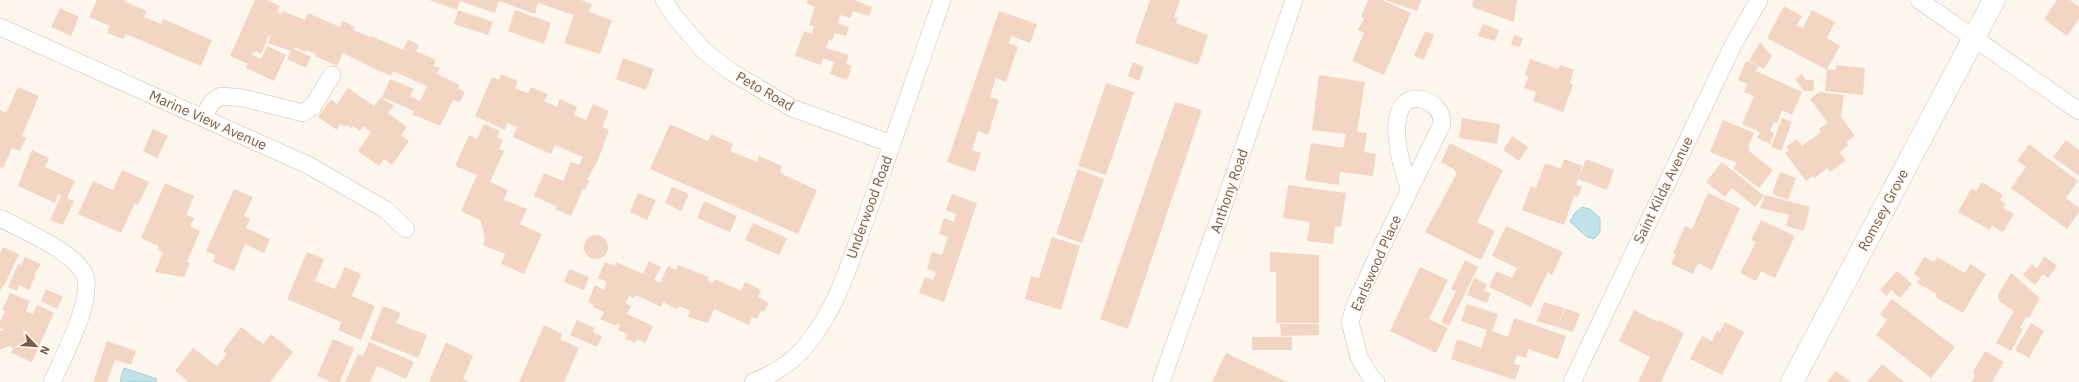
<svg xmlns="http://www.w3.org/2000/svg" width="2079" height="382" viewBox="0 0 2079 382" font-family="'IBM Plex Sans',sans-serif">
<rect width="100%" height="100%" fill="#fdf6ec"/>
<!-- water -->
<path fill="#bfe3e8" stroke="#a5d3da" d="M1582 207 1590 209 1600 218V232L1594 239 1587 237 1570 222 1575 213Z
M124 368 157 379 156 382 120 381Z"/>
<!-- building -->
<path fill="#f3d5c3" d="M97 0H125V2L147 11 144 17 161 24 163 19 212 40 201 66 126 34 123 39 107 33 110 26 89 17Z
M255 0H267L280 6 277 12 281 14 283 11 305 20 308 13 340 27 343 21 355 27 353 30 370 37 371 36 403 50 408 39 419 45 416 51 436 60 434 66 440 68 437 74 460 85 458 88 465 92 460 102 453 100 440 126 417 116 412 115 414 111 382 97 390 79 414 89 410 96 420 101 427 86 393 71 391 76 381 71V72L343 53 337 66 315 56 316 54 307 50 306 52 295 47 294 49 311 57 306 68 287 59 291 51 268 43 271 36 269 35 261 54 254 51 252 55 261 59 267 46 286 55 274 81 246 68 248 64 230 56Z
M429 0H581L592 4 589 12 612 20 600 54 564 43 574 15 538 3 535 14 499 1 495 13 460 1 457 10Z
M808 0H854L872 7 869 16 853 11 850 18 840 15 838 23 849 27 846 36 835 33 832 41 829 40 826 48 849 55 846 64 852 66 847 80 830 74 834 62 823 58 821 65 795 56 804 31 812 34 814 26 809 25 815 7 806 3Z
M1150 0H1180L1174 17 1178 18 1176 23 1208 35 1198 65 1135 43Z
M1368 0H1382L1411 13 1384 75 1352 61 1364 33 1358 30 1364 18 1361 17Z
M1385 0H1421L1417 11Z
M1473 0H1517L1514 22 1472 7Z
M2057 0H2070L2079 7V19L2067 36 2044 19Z
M1784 6 1802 16 1797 25 1803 28 1812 10 1835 22 1827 38 1840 46 1827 69 1836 70V65L1865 68 1863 95 1825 91 1827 70 1767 38Z
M60 8 79 17 71 36 51 27Z
M458 10 493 22 488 35 454 24Z
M515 10 551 23 544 44 508 31Z
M999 11 1037 24 1030 43 1011 36 1009 43 1018 47 1006 82 996 78 990 97 999 100 988 135 978 131 972 150 981 153 975 172 947 162Z
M1483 24 1499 30 1495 41 1478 36Z
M1425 31 1434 35 1424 60 1414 56Z
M1514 35 1523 38 1520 47 1511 45Z
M1760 42 1772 56 1764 69 1749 61Z
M623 58 654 69 646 90 616 79Z
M1530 59 1558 69 1560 65 1574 70 1570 83 1573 85 1563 112 1533 101 1536 92 1524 88 1529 76 1525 75Z
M1746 61 1758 66 1756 71 1802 92 1792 115 1782 110 1777 123 1774 122 1770 131 1774 133 1770 144 1757 138 1760 132 1742 124 1754 96 1744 92 1747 84 1738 80Z
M1133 62 1144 67 1139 81 1128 76Z
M501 74 518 81 515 88 522 91 528 93 531 87 548 94 544 101 557 107 560 99 577 107 574 115 586 120 593 104 609 111 602 127 609 130 598 160 587 180 589 181 585 190 583 189 571 216 555 209 557 207 534 196 544 173 563 181 571 162 579 165 583 157 555 145 551 154 513 137 517 127 507 123 505 130 475 116 492 77 499 80Z
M1802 74 1806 80H1814L1813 91H1804L1795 79Z
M1319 75 1365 82 1357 132 1367 133 1364 152 1376 154 1373 176 1340 172 1339 185 1305 180 1311 143 1343 148 1346 134 1312 130Z
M1106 83 1134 92 1106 175 1078 166Z
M18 87 39 96 22 136 26 138 20 151 12 148 3 168 0 167V110L6 113Z
M348 88 374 106 381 97 394 106 388 113 407 127 401 135 409 141 392 165 384 159 379 166 358 151 371 132 363 126 360 131 353 126 351 128 346 125 344 127 340 124 337 130 318 117 331 99 337 104Z
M1819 92 1844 95 1841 117 1855 136 1846 142 1849 145 1840 152 1846 160 1830 172 1827 168 1815 178 1813 176 1806 181 1785 153 1789 150 1786 147 1797 139 1802 146 1821 132 1819 129 1828 123 1810 99Z
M1175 102 1202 110 1128 329 1100 319Z
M1462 118 1500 124 1497 144 1459 138Z
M1782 118 1792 122 1781 151 1771 147Z
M1723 120 1754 133 1748 147 1750 148 1749 151 1773 170 1759 188 1733 168 1737 163 1710 152Z
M484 124 500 131 497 137 503 140 499 149 504 151 490 182 508 190 504 200 527 209 520 224 542 234 524 274 501 264 505 254 483 245 485 240 481 221 461 211 477 175 455 166 469 135 477 139Z
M670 124 708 141 711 134 733 144 730 151 757 162 759 156 782 166 780 173 817 190 798 234 650 169Z
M153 129 168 136 157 158 143 151Z
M1512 136 1528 147 1519 161 1503 150Z
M2066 140 2079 150V176L2053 157Z
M1450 143 1503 170 1477 222 1495 231 1481 260 1425 232 1456 175 1455 170 1441 162Z
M2029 144 2078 181 2066 198 2079 208V212L2067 229 2011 188 2026 167 2017 161Z
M32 150 49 158 45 167 75 181 67 198 74 201 63 225 50 220 61 196 58 194 55 203 18 186Z
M1564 159 1582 166 1576 185 1582 187 1578 197 1574 196 1564 225 1522 210 1531 186 1536 188 1545 163 1561 169Z
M1586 159 1614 170 1607 190 1578 179Z
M1722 162 1764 196 1755 207 1732 188 1725 197 1706 182Z
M1078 169 1104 179 1082 243 1056 234Z
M122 170 149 182 138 205 135 203 121 233 78 214 93 181 113 190Z
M1780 172 1796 178 1788 200 1772 194Z
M1982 182 2003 195 2000 200 2006 204 2003 208 2014 214 2003 232 1992 226 1990 230 1958 212 1971 189 1976 191Z
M165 183 194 196 186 215 194 218 190 226 200 231 187 262 190 263 184 277 155 272 163 252 158 250 159 246 141 238Z
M1288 185 1346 193 1341 227 1335 226 1333 244 1307 241 1310 222 1283 218Z
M672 187 689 194 681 211 665 203Z
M234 189 253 197 244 216 250 219 246 228 270 239 264 253 245 244 234 271 213 262 215 255 206 251Z
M638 193 656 200 647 220 630 212Z
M1708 193 1740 208 1712 270 1698 263 1693 274 1671 264 1676 254 1673 253 1685 226 1692 229Z
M952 194 977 203 944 302 919 293 925 277 933 280 936 272 927 269 932 252 942 255 948 237 939 234 944 218 954 222 956 214 946 210Z
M1765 195 1810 207 1804 231 1786 226 1789 215 1760 208Z
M704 201 737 216 730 232 697 218Z
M1761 220 1795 236 1775 278 1761 271 1756 281 1740 273 1756 242 1751 240Z
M753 223 787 238 779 255 745 240Z
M1506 226 1563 252 1552 275 1548 272 1531 307 1489 287 1496 271 1512 278 1517 268 1492 256Z
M584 247a12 12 0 1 1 24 0a12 12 0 1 1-24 0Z
M1052 237 1080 246 1061 310 1025 299 1031 276 1039 278Z
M3 247 19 254 4 286H3L0 291V254Z
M307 252 324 259 315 281 335 289 345 267 361 274 352 296 375 306 361 340 338 330 344 316 341 322 287 299Z
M1270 252 1319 255V323H1276V272H1270Z
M2044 256 2057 266 2048 278 2043 274 2035 285 2023 275 2032 264 2037 269Z
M25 257 41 264 34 275H36L29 290 19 285 17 291 8 287 18 264 21 265Z
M1924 257 1934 262 1937 257 1965 273 1970 264 1986 274 1963 313 1935 297 1937 294 1917 283 1920 278 1914 274Z
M1465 260 1478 267 1449 326 1441 322 1456 291 1451 289Z
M649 261 661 267 654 280 660 283 668 266 676 270 678 265 709 277 707 280 713 283 715 279 741 291 745 282 761 290 758 297 769 303 764 312 761 311 757 319 752 317 749 325 714 309 708 323 688 317 690 311 679 306 677 309 663 302 661 307 636 295 634 298 629 296 626 303 631 306 627 314 653 326 645 343 637 339 635 343 625 339 627 334 618 330 620 325 617 323 616 326 600 319 604 312 593 307 594 305 588 302 595 285 604 290 607 282 598 278 605 262 615 266 616 262 643 274Z
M1420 267 1448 280 1429 319 1448 328 1436 353 1390 331Z
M569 269 589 277 584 290 564 282Z
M1897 271 1912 284 1900 298 1891 290 1887 296 1880 290Z
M2011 273 2040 298 2029 318 2026 317 2020 328 2023 329 2011 351 1996 343 2014 311 1999 301 1998 295Z
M1474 278 1487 284 1484 291 1491 293 1487 303 1467 295Z
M46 289 63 297 57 309 41 301Z
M10 293 30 301 26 311 33 314 37 305 54 313 32 362 11 353 13 348 9 346 0 350V331L4 330 0 328V322L5 311 2 310Z
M1892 299 1955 347 1931 378 1876 335 1887 320 1880 314Z
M1544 302 1564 308 1559 324 1565 308 1580 314 1573 332 1537 321Z
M1467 304 1498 314 1492 331 1508 337 1514 318 1566 336 1558 359 1528 349 1526 358 1517 355 1514 364 1520 366 1515 380 1451 359 1457 339 1481 348 1487 330 1461 321Z
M383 306 401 313 396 323 427 335 418 358 370 339Z
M1634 310 1658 322 1659 320 1684 333 1661 382H1638L1650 357 1619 341Z
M577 320 595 328 593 332 602 336 597 347 570 335Z
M1725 322 1744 332 1722 375 1690 359 1702 336 1712 341 1717 330 1720 332Z
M2031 323 2044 331 2029 358 2015 350Z
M1280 324H1319V335L1281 336Z
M544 325 562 334 560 339 579 348 564 382H519Z
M241 327 263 344 271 334 293 352 270 382H189L175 371 193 348 217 366 227 354 223 351Z
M1252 337H1292V350H1252Z
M333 339 354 348 340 382H331L317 376Z
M107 341 136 351 131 365 115 360 107 382H93Z
M369 342 414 362 406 379 377 366 370 382H345L358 354 363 356Z
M446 342 473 356 463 379 468 382H429Z
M1985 351 2004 362 1992 382H1971L1975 376 1973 372Z
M1226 353 1287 382H1212Z
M1882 364 1904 382H1867Z
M1836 371 1851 382H1827Z"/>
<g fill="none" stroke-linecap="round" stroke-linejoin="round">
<defs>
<path id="street" d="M664 0 674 16 703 50 731 72 792 108 892 144
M1919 0 2079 111
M0 27 310 166 386 210 406 229
M203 117 212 102 221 96 243 98 303 113 313 106 332 75
M0 218C24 231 66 248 82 270 99 292 62 359 52 382
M753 382C774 374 795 361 809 342 840 303 853 253 870 207 894 138 918 69 942 0
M1161 382 1219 219 1294 0
M1376 382 1370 376 1359 357 1350 322 1355 305 1384 242 1442 124C1443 100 1407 87 1399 113 1392 134 1402 168 1409 188
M1572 382 1733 45 1759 0"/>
<path id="secondary" d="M1792 382 1994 0"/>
</defs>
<!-- street casing -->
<use href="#street" stroke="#d1beb0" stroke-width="18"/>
<!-- secondary casing -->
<use href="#secondary" stroke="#d6c0b0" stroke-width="23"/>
<!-- street -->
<use href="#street" stroke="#fff" stroke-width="17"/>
<!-- secondary -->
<use href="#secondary" stroke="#fff" stroke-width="22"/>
</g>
<g text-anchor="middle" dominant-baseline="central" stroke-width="3" stroke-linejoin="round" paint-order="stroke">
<!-- street labels -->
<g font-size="14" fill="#7a5c4d" stroke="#fffaf3">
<text transform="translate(765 91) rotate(30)">Peto Road</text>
<text transform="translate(208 120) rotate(24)">Marine View Avenue</text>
<text transform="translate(1663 190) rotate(-64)">Saint Kilda Avenue</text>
<text transform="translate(1229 191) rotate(-71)">Anthony Road</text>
<text transform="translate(869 207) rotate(-70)">Underwood Road</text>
<text transform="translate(1883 210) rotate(-62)">Romsey Grove</text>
<text transform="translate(1376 263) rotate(-66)">Earlswood Place</text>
</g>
</g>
<!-- north arrow -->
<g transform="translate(36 346) rotate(115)" stroke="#fffaf3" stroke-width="3" paint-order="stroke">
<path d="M0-3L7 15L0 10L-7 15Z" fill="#7a5c4d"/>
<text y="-6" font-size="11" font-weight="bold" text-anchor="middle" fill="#7a5c4d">N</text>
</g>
</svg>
